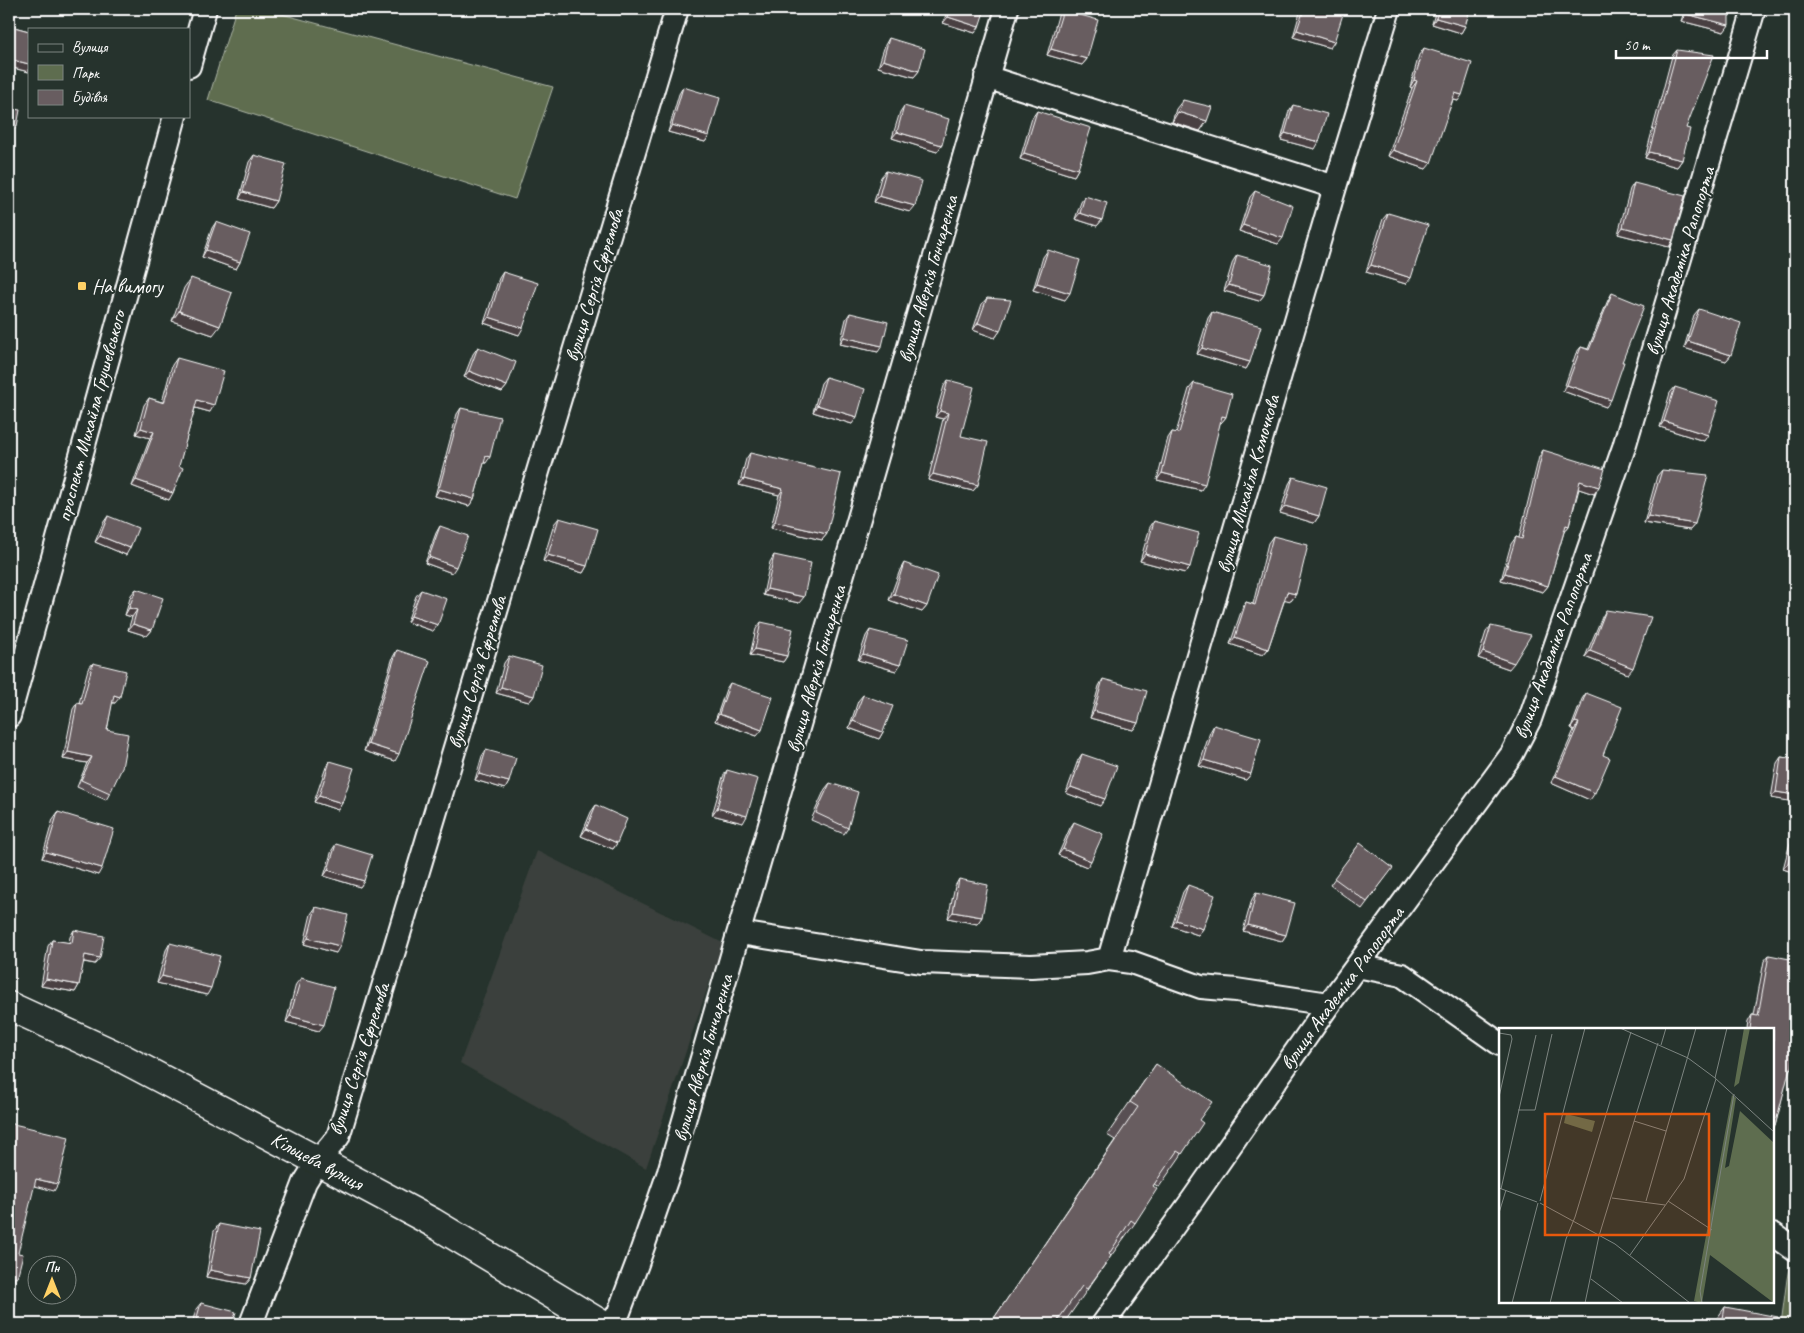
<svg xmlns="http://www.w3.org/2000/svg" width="1804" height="1333" viewBox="0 0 1804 1333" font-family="Caveat,sans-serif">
<rect width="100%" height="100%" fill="#26332d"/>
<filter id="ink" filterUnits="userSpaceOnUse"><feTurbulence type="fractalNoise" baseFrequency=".02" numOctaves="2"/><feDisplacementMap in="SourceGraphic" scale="10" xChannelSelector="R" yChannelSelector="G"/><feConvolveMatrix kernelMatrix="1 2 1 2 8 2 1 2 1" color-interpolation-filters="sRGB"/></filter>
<g filter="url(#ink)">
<!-- built -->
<path fill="#3a403c" d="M537 851 723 943 646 1168 460 1063Z"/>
<!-- green -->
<path fill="#5e6d4f" stroke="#aeb6a7" d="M236 9H263L553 87 515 199 208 100Z
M1795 1235V1324H1781L1787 1279Z"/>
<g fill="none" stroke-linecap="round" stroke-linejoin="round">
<defs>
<path id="minor" d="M189 66 205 9
M986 77 1335 187
M9 716 175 116
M740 933 921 962 1031 966 1087 963 1109 959 1131 962 1201 987 1236 990 1329 1004
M1109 959 1335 187 1389 9
M1357 966 1402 975 1500 1044
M1773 1234 1795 1250
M251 1324 305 1182 318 1161 338 1137 677 9
M612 1324 619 1312 637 1264 669 1172 1007 9
M1103 1324 1193 1199 1329 1004 1512 754 1530 719 1624 447 1754 9"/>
<path id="major" d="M9 1006 120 1057 318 1161 432 1222 601 1324"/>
</defs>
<!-- minor casing -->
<use href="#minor" stroke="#fff" stroke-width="26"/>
<!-- major casing -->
<use href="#major" stroke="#fff" stroke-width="31"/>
<!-- minor -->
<use href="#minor" stroke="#26332d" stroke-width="22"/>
<!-- major -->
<use href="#major" stroke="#26332d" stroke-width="28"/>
</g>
<!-- wall -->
<path fill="#595053" stroke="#fff" d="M948 9H985L975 33 943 23Z
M1301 9H1336L1330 48 1293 37Z
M1436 9H1470L1465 26 1461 33 1432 24Z
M1685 9H1731L1724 32 1681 21Z
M1063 10 1087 59 1082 65 1047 55 1058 16Z
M14 27 29 31V72L9 67V37L10 34Z
M889 38 919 71 914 77 878 67 885 45Z
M1424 48 1458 101 1453 100 1426 169 1388 156 1412 88 1410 87 1419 55Z
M1677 50 1686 128 1682 160 1677 167 1645 158 1672 56Z
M683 87 709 136 705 142 668 132 679 94Z
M1183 100 1207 121 1200 131 1172 122 1176 109Z
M1293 105 1315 149 1281 140 1289 111Z
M904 106 937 152 892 138 900 112Z
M1037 111 1078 169 1074 176 1020 159 1032 118Z
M254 155 276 201 271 208 239 199 249 162Z
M886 171 910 212 874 202 881 177Z
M1634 183 1669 247 1618 234 1630 189Z
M1255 191 1278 244 1239 231 1250 197Z
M1085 196 1102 220 1097 226 1075 219 1081 202Z
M1388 213 1406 284 1366 272 1383 219Z
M216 222 240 262 236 269 202 257 212 228Z
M1048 250 1065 300 1033 290 1043 257Z
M1237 255 1264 295 1259 301 1224 291 1233 261Z
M503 272 519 335 484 323 499 278Z
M191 278 213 335 172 321 184 288Z
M1612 293 1622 362 1606 407 1563 391 1576 353 1581 347 1588 349 1608 300Z
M987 298 1000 331 995 338 973 330 982 304Z
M1699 309 1731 355 1726 361 1684 348 1694 315Z
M1212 312 1250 362 1246 369 1197 354 1208 318Z
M850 313 878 352 840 344 846 319Z
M478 347 507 386 502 392 464 377 473 354Z
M177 358 210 412 195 408 169 500 132 486 150 438 136 434 144 405 149 398 162 402 172 365Z
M826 377 852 424 813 412 821 383Z
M948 380 961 436 978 485 973 491 928 480 943 419 935 417 944 386Z
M1194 383 1226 417 1221 423H1220L1201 490 1157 480 1168 438 1172 432 1176 433 1189 389Z
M1675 387 1704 441 1660 427 1670 393Z
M461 408 486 463H484L474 499 469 506 435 496 457 414Z
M1543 450 1594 494 1579 489 1569 526 1564 532 1548 586 1543 592 1501 580 1511 544 1516 537 1519 538 1539 457Z
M750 453 827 534 822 540 771 528 779 495 739 485 746 459Z
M1662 470 1695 524 1690 530 1644 523 1657 476Z
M1293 477 1319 516 1314 523 1280 513 1289 484Z
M108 516 126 555 95 542 103 523Z
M559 518 587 566 583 573 543 561 554 524Z
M1154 521 1190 567 1185 573 1140 561 1150 527Z
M440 526 452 573 425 563 436 533Z
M1273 536 1296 594 1291 601 1285 599 1268 649 1263 655 1230 644 1242 609 1246 602 1253 604 1268 543Z
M774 555 799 603 763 595 770 562Z
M904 563 927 606 922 612 889 600 900 570Z
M136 589 152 630 147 636 128 630 132 617 125 615 131 595Z
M421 590 433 631 407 622 416 596Z
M1606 610 1628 674 1585 657 1602 617Z
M761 622 787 656 783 662 750 655 756 629Z
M1491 626 1509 669 1478 658 1486 632Z
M870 630 900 665 896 671 858 660 866 636Z
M397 650 395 761 364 751 393 657Z
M509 656 534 696 529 702 496 693 504 663Z
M93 663 115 703H112L107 730 110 793 106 800 77 787 87 763 63 759 73 709 77 703H79L88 669Z
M1103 679 1138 723 1133 730 1090 718 1099 686Z
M730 683 757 736 715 721 726 689Z
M1586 693 1603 755 1590 800 1551 783 1574 730 1571 728 1582 699Z
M863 695 883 732 879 739 849 728 858 701Z
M1214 725 1251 774 1246 780 1199 766 1210 732Z
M486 750 509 782 505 789 475 780 482 756Z
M1082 754 1100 806 1066 793 1078 760Z
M1781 757 1795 759V802L1771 798 1777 763Z
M330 761 342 803 338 810 314 802 326 767Z
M727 770 743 823 712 815 723 777Z
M830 783 848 828 844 834 811 820 825 789Z
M596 805 617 843 613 849 581 836 591 812Z
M58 812 98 875 42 858 53 819Z
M1074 822 1087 867 1058 855 1070 828Z
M1795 824V873L1783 869Z
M1360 843 1388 874 1362 909 1330 885Z
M336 844 364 881 360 887 324 876 332 850Z
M959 879 982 917 977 924 948 918 955 886Z
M1188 885 1203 929 1198 935 1172 926 1183 892Z
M1256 893 1286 935 1282 941 1243 931 1252 899Z
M316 907 336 953 304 944 311 914Z
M74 930 95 964 83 962 79 985 75 992 41 986 48 946 52 940 69 943 70 937Z
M170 943 207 995 157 983 166 950Z
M1769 955 1788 1074 1775 1126 1773 1129V1029H1747L1748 1022 1752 1015H1754L1764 961Z
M301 978 319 1031 286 1022 296 984Z
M1156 1064 1199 1120 1182 1154 1159 1187 1154 1184 1135 1223 1111 1256 1109 1254 1111 1256 1064 1323 1059 1319 1058 1320 1061 1324H990L1115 1140 1107 1135Z
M219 1224 251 1278 246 1284 206 1277 214 1231Z
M201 1303 232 1324H192L196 1309Z
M1725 1307 1777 1324H1713Z"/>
<!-- shaded-wall -->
<path fill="#494143" stroke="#fff" d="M1686 14 1729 25 1724 32 1681 21Z
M948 17 979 27 975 33 943 23Z
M1436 18 1465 26 1461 33 1432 24Z
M1297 30 1334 42 1330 48 1293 37Z
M1051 49 1087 59 1082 65 1047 55Z
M9 59 29 64V72L9 67Z
M883 60 919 71 914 77 878 67Z
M1414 80 1417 81 1412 88 1410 87Z
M1455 93 1462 95 1458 101 1451 99Z
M1178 112 1207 121 1200 131 1172 122Z
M9 124 17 126 12 132 9 131Z
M672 125 709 136 705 142 668 132Z
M897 132 942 145 937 152 892 138Z
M1285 133 1319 142 1315 149 1281 140Z
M1393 150 1431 163 1426 169 1388 156Z
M1649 152 1682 160 1677 167 1645 158Z
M1024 153 1078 169 1074 176 1020 159Z
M243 192 276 201 271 208 239 199Z
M879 196 915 206 910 212 874 202Z
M1080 213 1102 220 1097 226 1075 219Z
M1243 225 1283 238 1278 244 1239 231Z
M1623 227 1673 240 1669 247 1618 234Z
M206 250 240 262 236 269 202 257Z
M1371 265 1411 278 1406 284 1366 272Z
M1037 283 1070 293 1065 300 1033 290Z
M1229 285 1264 295 1259 301 1224 291Z
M179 311 220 326 213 335 172 321Z
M489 317 523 328 519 335 484 323Z
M978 323 1000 331 995 338 973 330Z
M844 337 882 346 878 352 840 344Z
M1688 341 1731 355 1726 361 1684 348Z
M1202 348 1250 362 1246 369 1197 354Z
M469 371 507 386 502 392 464 377Z
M1567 385 1611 400 1606 407 1563 391Z
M197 400 214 405 210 412 192 407Z
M817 405 857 417 852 424 813 412Z
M940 411 948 413 943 419 935 417Z
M1222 416 1226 417 1221 423 1218 422Z
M1664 421 1708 435 1704 441 1660 427Z
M141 428 154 432 150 438 136 434Z
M486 456 490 457 486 463 482 462Z
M1162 473 1205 484 1201 490 1157 480Z
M933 474 978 485 973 491 928 480Z
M744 479 783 489 779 495 739 485Z
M136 480 173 493 169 500 132 486Z
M1580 481 1599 487 1594 494 1576 488Z
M439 489 474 499 469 506 435 496Z
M1285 506 1319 516 1314 523 1280 513Z
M1648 516 1695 524 1690 530 1644 523Z
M775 522 827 534 822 540 771 528Z
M1566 525 1569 526 1564 532H1561Z
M100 536 130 548 126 555 95 542Z
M1145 554 1190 567 1185 573 1140 561Z
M548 555 587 566 583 573 543 561Z
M429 557 456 567 452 573 425 563Z
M1505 573 1548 586 1543 592 1501 580Z
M767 589 804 597 799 603 763 595Z
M1287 592 1296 594 1291 601 1282 599Z
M894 594 927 606 922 612 889 600Z
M129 608 137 610 132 617 125 615Z
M411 616 438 625 433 631 407 622Z
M133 624 152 630 147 636 128 630Z
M1235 637 1268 649 1263 655 1230 644Z
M755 649 787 656 783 662 750 655Z
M1590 651 1633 668 1628 674 1585 657Z
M1483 652 1514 663 1509 669 1478 658Z
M863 654 900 665 896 671 858 660Z
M501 687 534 696 529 702 496 693Z
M114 695 120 697 115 703 109 702Z
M1094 711 1138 723 1133 730 1090 718Z
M719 714 762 730 757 736 715 721Z
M853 721 883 732 879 739 849 728Z
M1575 722 1579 723 1574 730 1571 728Z
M368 744 399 754 395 761 364 751Z
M68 752 92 757 87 763 63 759Z
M1204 760 1251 774 1246 780 1199 766Z
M479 774 509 782 505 789 475 780Z
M1556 776 1595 793 1590 800 1551 783Z
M1071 787 1105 799 1100 806 1066 793Z
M1776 792 1795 795V802L1771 798Z
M319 796 342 803 338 810 314 802Z
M717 808 747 816 743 823 712 815Z
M586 829 617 843 613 849 581 836Z
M1063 849 1091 861 1087 867 1058 855Z
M46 852 102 868 98 875 42 858Z
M1788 863 1795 865V873L1783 869Z
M328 870 364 881 360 887 324 876Z
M953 912 982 917 977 924 948 918Z
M1176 920 1203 929 1198 935 1172 926Z
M1248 925 1286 935 1282 941 1243 931Z
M308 938 340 946 336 953 304 944Z
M85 955 100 958 95 964 80 961Z
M162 976 211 988 207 995 157 983Z
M46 979 79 985 75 992 41 986Z
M290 1016 324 1025 319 1031 286 1022Z
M36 1179 58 1184 54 1191 31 1185Z
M210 1270 251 1278 246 1284 206 1277Z"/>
<!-- building -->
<path fill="#685d60" stroke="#fff" d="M950 9H985L979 27 948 17Z
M1304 9H1336L1344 11 1334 42 1297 30Z
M1439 9H1470L1465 26 1436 18Z
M1687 9H1731L1729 17V25L1686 14Z
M1063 10 1098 20 1087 59 1051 49Z
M14 27 29 31V64L9 59V49Z
M889 38 925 49 919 71 883 60Z
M1424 48 1472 63 1462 95 1455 93 1431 163 1393 150 1417 81 1414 80Z
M1677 50 1714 55 1686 128 1690 129 1682 160 1649 152Z
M683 87 720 98 709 136 672 125Z
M1183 100 1212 107 1207 121 1178 112Z
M1293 105 1327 114 1319 142 1285 133Z
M904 106 949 119 942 145 897 132Z
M9 108 20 110 17 126 9 124Z
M1037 111 1091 128 1078 169 1024 153Z
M254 155 286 164 276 201 243 192Z
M886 171 922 181 915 206 879 196Z
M1634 183 1685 196 1673 240 1623 227Z
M1255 191 1293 206 1283 238 1243 225Z
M1085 196 1107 203 1102 220 1080 213Z
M1388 213 1428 225 1411 278 1371 265Z
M216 222 250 234 240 262 206 250Z
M1048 250 1080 260 1070 293 1037 283Z
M1237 255 1272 265 1264 295 1229 285Z
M503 272 538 283 523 328 489 317Z
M191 278 232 293 220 326 179 311Z
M1612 293 1644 306 1622 362H1624L1611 400 1567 385 1581 347 1589 350Z
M987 298 1011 300 1000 331 978 323Z
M1699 309 1741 323 1731 355 1688 341Z
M1212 312 1261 326 1250 362 1202 348Z
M850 313 888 322 882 346 844 337Z
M478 347 516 362 507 386 469 371Z
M177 358 224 371 214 405 197 400 179 466 183 468 173 493 136 480 154 432 141 428 149 398 164 403Z
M826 377 865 389 857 417 817 405Z
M948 380 974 387 961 436 988 442 978 485 933 474 948 413 940 411Z
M1194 383 1232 394 1226 417 1222 416 1205 484 1162 473 1172 432 1179 433Z
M1675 387 1719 401 1708 435 1664 421Z
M461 408 500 417 490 457 486 456 474 499 439 489Z
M1543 450 1605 469 1599 487 1580 481 1569 526 1566 525 1548 586 1505 573 1516 537 1522 539Z
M750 453 841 474 827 534 775 522 783 489 744 479Z
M1662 470 1708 475 1695 524 1648 516Z
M1293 477 1327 487 1319 516 1285 506Z
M108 516 138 528 130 548 100 536Z
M559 518 598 529 587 566 548 555Z
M1154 521 1199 533 1190 567 1145 554Z
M440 526 468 536 456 567 429 557Z
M1273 536 1308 545 1296 594 1287 592 1268 649 1235 637 1246 602 1255 605Z
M774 555 811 563 804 597 767 589Z
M904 563 938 575 927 606 894 594Z
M136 589 163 598 152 630 133 624 137 610 129 608Z
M421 590 447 599 438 625 411 616Z
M1606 610 1651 617 1633 668 1590 651Z
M761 622 793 629 787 656 755 649Z
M1491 626 1531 635 1514 663 1483 652Z
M870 630 908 640 900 665 863 654Z
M397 650 430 661 399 754 368 744Z
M509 656 542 665 534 696 501 687Z
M93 663 126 671 120 697 114 695 107 730 128 734 122 768 110 793 81 780 92 757 68 752 77 703 82 704Z
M1103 679 1147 691 1138 723 1094 711Z
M730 683 773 697 762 730 719 714Z
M1586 693 1622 707 1603 755 1610 758 1595 793 1556 776 1579 723 1575 722Z
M863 695 893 706 883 732 853 721Z
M1214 725 1261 739 1251 774 1204 760Z
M486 750 516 758 509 782 479 774Z
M1082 754 1117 766 1105 799 1071 787Z
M1781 757 1795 759V795L1776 792Z
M330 761 354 768 342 803 319 796Z
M727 770 758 779 747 816 717 808Z
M830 783 858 792 848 828 816 813Z
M596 805 627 819 617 843 586 829Z
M58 812 114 829 102 868 46 852Z
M1074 822 1103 834 1091 861 1063 849Z
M1795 835V865L1788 863Z
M1360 843 1393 868 1367 902 1334 878Z
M336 844 372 855 364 881 328 870Z
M959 879 988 885 982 917 953 912Z
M1188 885 1215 895 1203 929 1176 920Z
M1256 893 1295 903 1286 935 1248 925Z
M316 907 348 915 340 946 308 938Z
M74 930 104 936 100 958 85 955 79 985 46 979 52 940 72 943Z
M170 943 220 956 211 988 162 976Z
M1769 955 1795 960V1044L1792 1069 1790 1068 1775 1126H1773V1029H1750L1752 1015 1758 1016Z
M301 978 334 987 324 1025 290 1016Z
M1656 1027 1670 1029H1656Z
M1156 1064 1212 1102 1199 1120 1203 1123 1182 1154 1177 1151 1153 1186 1157 1189 1135 1223 1131 1220 1109 1254 1111 1256 1087 1289 1082 1286 1058 1320 1063 1323 1061 1324H990L1138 1107 1130 1102Z
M9 1123 69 1137 58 1184 36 1179 18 1253 23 1254 17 1278 15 1277 9 1303Z
M219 1224 260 1232 251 1278 210 1270Z
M201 1303 236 1312 232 1324H195Z
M1725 1307 1778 1317 1777 1324H1722Z"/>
</g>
<!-- markers -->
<rect fill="#ffd166" stroke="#26332d" stroke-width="2" x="77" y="281" width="10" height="10" rx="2.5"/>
<g text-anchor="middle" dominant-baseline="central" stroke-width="4" stroke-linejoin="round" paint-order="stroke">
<!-- street labels -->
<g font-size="20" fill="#fff" stroke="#26332d">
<text transform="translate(1680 261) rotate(-73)">вулиця Академіка Рапопорта</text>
<text transform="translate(928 279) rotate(-74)">вулиця Аверкія Гончаренка</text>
<text transform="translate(594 285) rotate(-73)">вулиця Сергія Єфремова</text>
<text transform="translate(91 416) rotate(-75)">проспект Михайла Грушевського</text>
<text transform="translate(1248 484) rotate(-74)">вулиця Михайла Комочкова</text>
<text transform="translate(1553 646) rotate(-70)">вулиця Академіка Рапопорта</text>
<text transform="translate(816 669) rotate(-74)">вулиця Аверкія Гончаренка</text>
<text transform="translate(477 672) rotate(-73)">вулиця Сергія Єфремова</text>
<text transform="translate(1342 988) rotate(-54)">вулиця Академіка Рапопорта</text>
<text transform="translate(703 1058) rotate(-74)">вулиця Аверкія Гончаренка</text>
<text transform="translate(359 1059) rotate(-72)">вулиця Сергія Єфремова</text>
<text transform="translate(317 1161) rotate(28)">Кільцева вулиця</text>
</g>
<!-- poi labels -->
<g font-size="20" fill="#fff" stroke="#26332d" text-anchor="start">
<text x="92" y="286">На вимогу</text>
</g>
</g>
<!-- overview -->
<g transform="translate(1499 1028)">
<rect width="275" height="275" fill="#26332d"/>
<path d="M245 0H251L240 55 235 59ZM233 67 237 70 226 140 230 138 241 83 275 115V275L211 227 203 275 195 273ZM67 86 96 93 93 104 65 95Z" fill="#5e6d4f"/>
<path fill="none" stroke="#7d8581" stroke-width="1" d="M121 0 189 30 216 50 275 104M0 5 12 7 13 11 0 69M162 17 167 0M216 50 228 0M19 82H36L53 6M135 93 167 103M0 160 38 174M2 161 37 7M113 170 166 177M41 173 86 0M147 173 197 0M169 173 213 202M41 175 116 216 191 275M0 185 7 162M131 227 185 151 217 51M92 251 124 275M13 275 39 175M51 275 67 211 76 189 132 4M86 275 100 208 159 15M203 275 201 263 235 66"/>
<path fill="#e8590c" fill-opacity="0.15" stroke="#e8590c" stroke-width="2.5" d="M46 86H210V207H46Z"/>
<rect width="275" height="275" fill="none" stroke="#fff" stroke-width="2.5"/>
</g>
<!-- margin -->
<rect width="1804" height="1333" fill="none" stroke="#26332d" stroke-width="30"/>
<rect x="15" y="15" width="1774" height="1303" fill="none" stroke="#fff" stroke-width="2" filter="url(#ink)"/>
<!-- legend -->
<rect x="28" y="28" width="162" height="90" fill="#26332d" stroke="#7d8581"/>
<rect x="38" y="44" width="25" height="8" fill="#26332d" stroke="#7d8581"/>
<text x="72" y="52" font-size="15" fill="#ffffff">Вулиця</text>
<rect x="38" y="65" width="25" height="15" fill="#5e6d4f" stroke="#7d8581"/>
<text x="72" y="78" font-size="15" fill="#ffffff">Парк</text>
<rect x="38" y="90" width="25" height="15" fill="#685d60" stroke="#7d8581"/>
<text x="72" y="102" font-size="15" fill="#ffffff">Будівля</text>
<!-- north arrow -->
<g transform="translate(52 1280)"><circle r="24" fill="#26332d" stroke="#7d8581"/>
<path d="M0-4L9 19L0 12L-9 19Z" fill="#ffd166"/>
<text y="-8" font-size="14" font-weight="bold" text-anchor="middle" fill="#ffffff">Пн</text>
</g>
<!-- scale -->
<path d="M1616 50v8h151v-8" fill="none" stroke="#ffffff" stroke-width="2.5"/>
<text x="1624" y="50" font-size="15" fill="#ffffff" stroke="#26332d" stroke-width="4" paint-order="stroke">50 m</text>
</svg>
